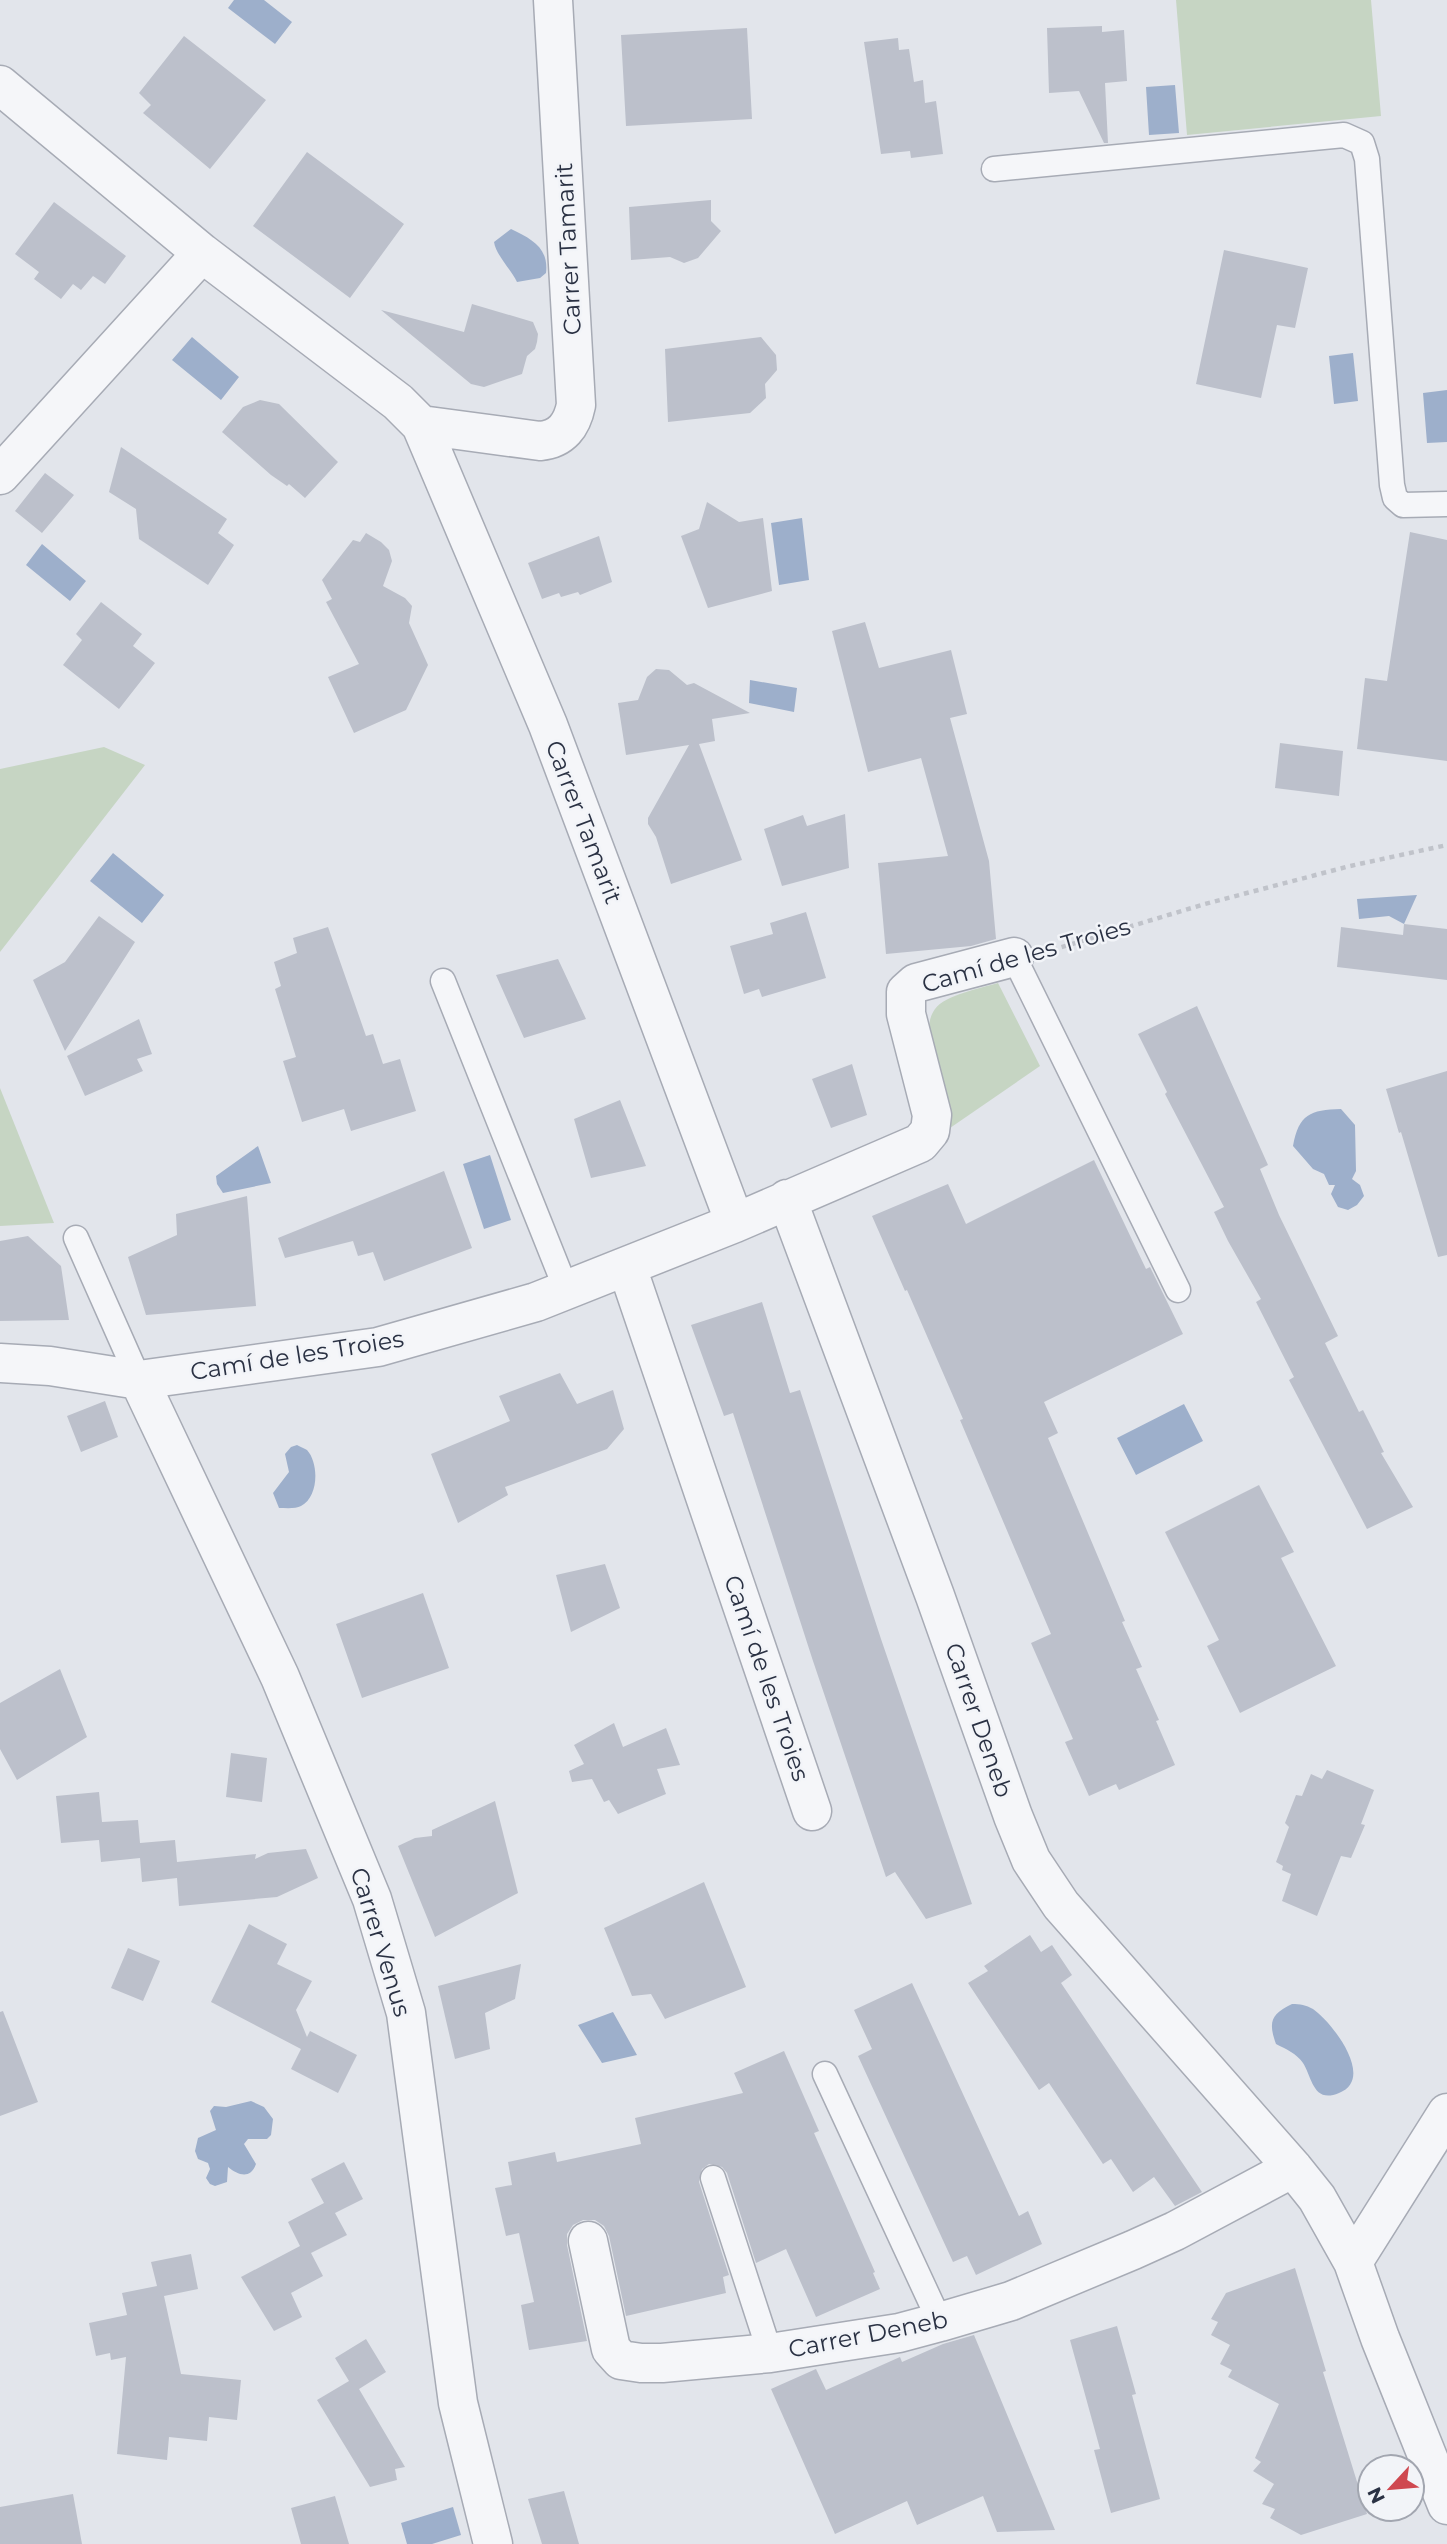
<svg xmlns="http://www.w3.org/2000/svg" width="1447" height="2544" viewBox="0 0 1447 2544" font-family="Montserrat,sans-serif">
<rect width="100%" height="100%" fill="#e2e5eb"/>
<!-- green -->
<path fill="#c6d5c3" d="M1176 0H1371L1381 116 1187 135Z
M104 747 145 765 0 952V769Z
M998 983 1040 1066 950 1128 929 1031C929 1023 930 1016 935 1009 945 995 981 988 998 983Z
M0 1088 54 1223 0 1226Z"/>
<!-- water -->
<path fill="#9dafcb" d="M234 0H264L292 22 275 44 228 8Z
M1175 85 1179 133 1149 135 1146 87Z
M511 229C532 239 549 248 546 273L540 278 517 282C510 268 496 255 494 242Z
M192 337 239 377 221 400 172 360Z
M1353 353 1358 401 1334 404 1329 356Z
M1447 390V442L1427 443 1423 393Z
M802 518 809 580 779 585 771 523Z
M42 544 86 581 70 601 26 565Z
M750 680 797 688 794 712 749 703Z
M113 853 164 895 142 923 90 881Z
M1417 895 1404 924 1389 916 1359 919 1357 899Z
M1341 1109 1355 1125 1356 1171 1352 1179 1360 1185 1364 1196 1357 1205 1348 1210 1338 1207 1331 1194 1335 1185H1329L1324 1174 1313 1169 1293 1146C1299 1114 1310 1110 1341 1109Z
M258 1146 271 1183 223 1193 217 1184 216 1176Z
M490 1155 511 1220 484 1229 463 1164Z
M1184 1404 1203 1441 1136 1475 1117 1438Z
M297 1445C300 1447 304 1448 307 1450 319 1463 319 1497 301 1506 296 1509 286 1508 279 1508L273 1493 289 1472 285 1454 291 1447Z
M1292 2004C1300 2004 1306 2005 1313 2009 1332 2022 1376 2079 1339 2093 1313 2104 1312 2077 1303 2063 1297 2054 1286 2049 1276 2044 1268 2022 1271 2014 1292 2004Z
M613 2012 637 2055 602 2063 578 2025Z
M251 2101 264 2107 273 2119 271 2135 267 2139H248L244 2144 256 2164C250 2180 238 2175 228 2167L227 2182 215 2186 210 2184 206 2178 210 2169 208 2163 198 2159 195 2151 198 2138 216 2130 210 2111 214 2106 226 2107Z
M453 2507 461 2535 432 2544H407L401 2523Z"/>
<!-- building -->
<path fill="#bcc0cb" d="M1102 26V32L1124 30 1127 81 1105 83 1108 143H1104L1079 91 1049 93 1047 28Z
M747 28 752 119 626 126 621 35Z
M184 36 266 100 210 169 143 113 151 105 139 93Z
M898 38 899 50 909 49 914 82 923 80 925 103 936 101 943 154 911 158 910 151 881 154 864 42Z
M307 152 404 224 350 298 253 226Z
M711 200V221L721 231 698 258 684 263 670 257 631 260 629 207Z
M54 202 126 256 105 284 93 276 81 290 73 284 61 299 34 279 39 272 15 254Z
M1224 250 1308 268 1295 328 1277 325 1261 398 1196 384Z
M472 304 533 322 538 334 537 342 535 349 527 356 522 374 484 387 471 384 381 310 464 332Z
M761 337 776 355 777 370 765 384 766 398 750 413 668 422 665 349Z
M260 400 279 404 338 462 305 498 289 484 287 486 271 475 222 432 243 407Z
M121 447 227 519 218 533 234 545 208 585 139 539 136 509 109 492Z
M45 473 74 495 42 533 15 511Z
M707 502 739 522 763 518 772 591 708 608 681 536 699 529Z
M1410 532 1447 540V761L1357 749 1365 678 1387 681Z
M366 533 381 542 389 550 392 561 383 586 405 598 412 606 409 623 428 665 406 710 354 733 328 677 359 664 326 602 332 599 322 580 353 540 360 542Z
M599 536 612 582 580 595 578 592 561 597 559 593 542 599 528 563Z
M101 602 142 634 133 646 155 663 119 709 63 665 82 640 76 634Z
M865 622 879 668 951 650 967 714 950 718 989 861 996 939 971 946 886 954 878 863 948 856 921 758 868 772 832 631Z
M656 669 669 670 687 685 694 683 750 713 712 719 715 741 699 744 742 860 671 884 656 837 648 824V818L689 745 626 755 618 703 638 700 647 677Z
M1280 743 1343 751 1339 796 1275 788Z
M845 814 849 868 782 886 764 829 803 815 807 826Z
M806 912 826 978 762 997 759 989 744 994 730 946 773 934 770 923Z
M99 916 135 942 65 1051 33 980 65 962Z
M1404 924 1447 929V980L1337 967 1341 927 1403 935Z
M328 927 366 1036 373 1034 383 1064 400 1059 416 1111 351 1131 344 1109 302 1122 283 1061 296 1057 275 989 281 986 274 962 297 953 293 938Z
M558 959 586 1019 524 1038 496 975Z
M1197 1006 1268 1165 1260 1169 1279 1215 1338 1336 1325 1343 1359 1412 1363 1410 1384 1452 1381 1453 1413 1507 1367 1529 1289 1380 1294 1377 1256 1302 1261 1299 1228 1241 1214 1212 1224 1207 1165 1094 1167 1092 1138 1034Z
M139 1019 152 1054 137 1059 143 1071 85 1096 67 1056Z
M852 1064 867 1115 831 1128 812 1079Z
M1447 1071V1255L1438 1257 1401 1132 1399 1133 1386 1089Z
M620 1100 646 1166 591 1178 574 1119Z
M1094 1160 1146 1269 1150 1267 1183 1334 1044 1402 1058 1433 1048 1438 1125 1621 1122 1622 1142 1667 1136 1669 1159 1720 1156 1721 1175 1765 1119 1790 1116 1784 1089 1796 1065 1742 1073 1739 1031 1643 1051 1634 960 1420 963 1419 907 1290 905 1291 872 1216 948 1184 966 1224Z
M444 1171 472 1248 384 1281 373 1252 358 1256 353 1241 285 1258 278 1238Z
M247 1196 256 1306 146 1315 128 1257 177 1235 176 1214Z
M28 1236 61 1266 69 1320 0 1321V1241Z
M762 1302 790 1393 800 1390 881 1639 972 1904 926 1919 895 1872 886 1877 813 1661 733 1413 724 1416 691 1325Z
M560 1373 577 1404 613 1390 624 1429 607 1449 505 1487 508 1495 458 1523 431 1454 510 1421 499 1396Z
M105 1401 118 1437 81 1452 67 1416Z
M1259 1485 1294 1552 1281 1558 1336 1666 1240 1713 1207 1646 1219 1640 1165 1532Z
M605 1564 620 1608 571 1632 556 1575Z
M423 1593 449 1668 362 1698 336 1624Z
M60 1669 87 1737 17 1780 0 1749V1703Z
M614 1723 623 1747 666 1728 680 1765 657 1769 666 1794 618 1814 609 1800 604 1802 592 1779 572 1782 569 1771 584 1764 574 1745Z
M231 1753 267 1758 262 1802 226 1797Z
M1327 1770 1374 1790 1361 1824 1365 1825 1351 1858 1341 1856 1317 1916 1282 1901 1291 1874 1282 1870 1283 1866 1276 1862 1289 1827 1285 1823 1296 1795 1302 1796 1311 1774 1322 1779Z
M99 1792 102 1822 138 1820 140 1843 175 1840 177 1862 256 1854 255 1859 268 1853 306 1849 318 1878 277 1897 179 1906 177 1878 142 1882 140 1858 101 1862 99 1840 61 1843 56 1796Z
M495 1801 518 1893 435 1937 398 1846 415 1838 432 1836V1830Z
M704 1882 746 1987 665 2019 651 1994 632 1996 604 1928Z
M249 1924 287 1944 277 1964 312 1981 296 2010 307 2037 310 2031 357 2055 338 2093 291 2069 301 2049 211 2002Z
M1030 1935 1041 1952 1052 1945 1072 1975 1061 1983 1202 2192 1175 2206 1154 2177 1133 2192 1111 2159 1103 2164 1049 2083 1039 2090 968 1983 988 1971 984 1966Z
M128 1948 160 1961 143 2001 111 1988Z
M521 1964 515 1999 485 2013 490 2049 455 2059 438 1986Z
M912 1983 1019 2216 1028 2211 1042 2244 976 2275 967 2256 953 2262 858 2056 872 2049 854 2010Z
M3 2011 38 2102 0 2116V2012Z
M784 2051 819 2131 814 2133 875 2272 873 2273 880 2289 816 2317 786 2249 756 2263 727 2173 722 2167 709 2164 702 2169 699 2182 729 2275 723 2277 726 2293 626 2316 609 2236 604 2226 595 2220H583L573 2225 567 2234V2245L587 2341 529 2350 521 2305 534 2302 519 2233 506 2236 495 2188 512 2185 508 2162 555 2152 557 2162 641 2144 635 2118 743 2093 734 2073Z
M344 2162 363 2199 335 2213 347 2235 311 2253 323 2276 291 2293 302 2317 274 2331 241 2277 300 2246 288 2222 324 2203 311 2179Z
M191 2254 198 2289 164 2296 181 2374 241 2380 237 2420 209 2417 207 2441 169 2437 167 2460 117 2454 126 2357 111 2360 110 2353 96 2356 89 2323 127 2315 122 2293 157 2286 151 2262Z
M1295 2268 1326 2371 1323 2372 1367 2514 1301 2535 1270 2518 1275 2509 1262 2504 1274 2484 1253 2471 1261 2462 1255 2458 1279 2404 1228 2377 1232 2370 1220 2364 1230 2345 1211 2335 1218 2322 1211 2319 1226 2293Z
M1117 2326 1136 2394 1132 2395 1160 2499 1111 2513 1094 2450 1100 2449 1070 2340Z
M974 2335 1055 2530 997 2532 983 2496 917 2525 907 2501 835 2534 771 2389 816 2369 826 2390 900 2357 902 2362 943 2344Z
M366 2339 386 2372 359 2389 405 2467 395 2469 397 2480 370 2487 317 2400 349 2381 335 2358Z
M564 2491 579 2544H542L528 2499Z
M73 2494 82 2544H0V2507Z
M335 2496 349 2544H301L291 2508Z"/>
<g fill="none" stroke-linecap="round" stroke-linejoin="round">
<defs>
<path id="lane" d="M994 169 1344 135 1362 143 1367 159 1392 485 1395 498 1403 505 1447 504
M1014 957 1178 1290
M443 981 566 1289
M76 1238 139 1380
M825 2074 940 2322
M713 2178 770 2353"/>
<path id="street" d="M0 85 202 253
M421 425 540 441C562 439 572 425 576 405L553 0
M0 475 202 253 398 402 421 425 548 725 735 1223
M787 1199 935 1596 1013 1816 1031 1860 1061 1905 1293 2168 1317 2198 1353 2262
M627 1267 812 1811
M0 1363 50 1366 139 1380 378 1347 536 1302 735 1223 920 1143 930 1131 932 1115 906 1014V992L916 983 1014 957
M139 1380 280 1677 372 1899 406 2013 458 2403 493 2544
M1447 2113 1353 2262 1380 2338 1447 2505
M588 2241 611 2349 621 2360 641 2363H662L770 2353 899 2333 940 2322 1011 2301 1133 2250 1175 2231 1293 2168"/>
</defs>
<!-- lane casing -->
<use href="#lane" stroke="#a7abb5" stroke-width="27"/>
<!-- street casing -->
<use href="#street" stroke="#a7abb5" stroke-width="41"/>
<!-- path -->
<path stroke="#c0c3ca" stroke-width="4.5" stroke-dasharray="5 5" stroke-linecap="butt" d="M1052 950 1205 904 1350 866 1447 845"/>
<!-- lane -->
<use href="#lane" stroke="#f5f6f9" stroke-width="24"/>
<!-- street -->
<use href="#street" stroke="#f5f6f9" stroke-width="38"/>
</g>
<g text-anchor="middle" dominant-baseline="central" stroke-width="5" stroke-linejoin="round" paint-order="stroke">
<!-- street labels -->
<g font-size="24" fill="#2a3143" stroke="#f2f4f8">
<text transform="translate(568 249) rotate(-93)">Carrer Tamarit</text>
<text transform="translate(584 822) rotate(69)">Carrer Tamarit</text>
<text transform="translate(1026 955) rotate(-16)">Camí de les Troies</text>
<text transform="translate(297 1355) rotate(-9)">Camí de les Troies</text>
<text transform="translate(767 1678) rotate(71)">Camí de les Troies</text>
<text transform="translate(979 1720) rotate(71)">Carrer Deneb</text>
<text transform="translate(381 1942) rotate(73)">Carrer Venus</text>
<text transform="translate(868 2334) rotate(-11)">Carrer Deneb</text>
</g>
</g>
<!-- north arrow -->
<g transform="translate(1391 2488) rotate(244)"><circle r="33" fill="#f2f4f8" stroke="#a2a6b0" stroke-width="2"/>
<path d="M0-5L12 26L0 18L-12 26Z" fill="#cf4850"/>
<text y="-10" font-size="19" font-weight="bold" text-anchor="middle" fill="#2a3143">N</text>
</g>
</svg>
